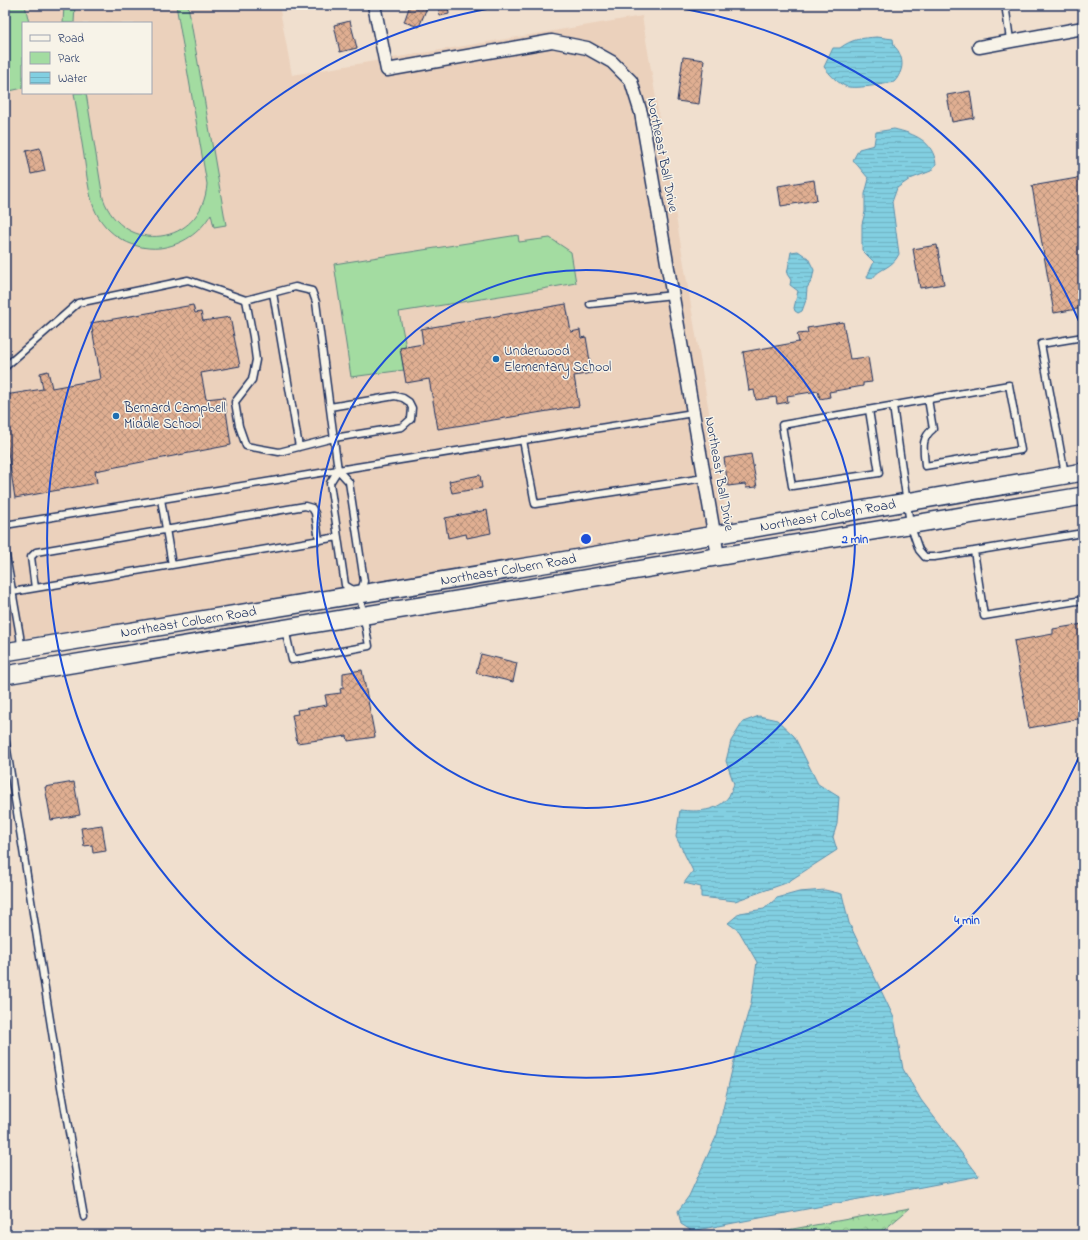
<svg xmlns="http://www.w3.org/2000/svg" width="1088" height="1240" viewBox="0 0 1088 1240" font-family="'Indie Flower',sans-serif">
<defs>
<pattern id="forest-crowns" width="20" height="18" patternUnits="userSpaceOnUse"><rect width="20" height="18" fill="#a3dca1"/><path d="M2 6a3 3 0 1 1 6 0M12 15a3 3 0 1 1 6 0" fill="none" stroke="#8cbd8d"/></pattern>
<pattern id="water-rules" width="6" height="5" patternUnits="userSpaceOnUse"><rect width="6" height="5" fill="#82cfe1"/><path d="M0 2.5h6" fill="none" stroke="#70b2c3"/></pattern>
<pattern id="building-cross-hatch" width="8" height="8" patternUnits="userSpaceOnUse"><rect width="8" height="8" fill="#e0af92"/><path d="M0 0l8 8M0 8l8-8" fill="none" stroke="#b58f7a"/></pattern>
</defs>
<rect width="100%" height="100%" fill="#f0dfce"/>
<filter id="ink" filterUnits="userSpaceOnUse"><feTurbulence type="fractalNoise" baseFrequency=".025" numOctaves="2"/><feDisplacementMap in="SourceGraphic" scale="8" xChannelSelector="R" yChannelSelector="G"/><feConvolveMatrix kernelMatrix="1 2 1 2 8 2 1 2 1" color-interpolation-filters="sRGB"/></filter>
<g filter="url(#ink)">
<!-- built -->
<path fill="#ebd1bc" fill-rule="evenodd" d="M5 5H279L292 75 642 16 729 530 5 641ZM23 23H151V93H23Z"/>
<!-- forest -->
<path fill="url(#forest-crowns)" stroke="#5f8680" d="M910 1208 878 1235H759Z"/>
<!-- park -->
<path fill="#a3dca1" stroke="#5f8680" d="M5 5H25L29 23H23V88L5 92Z
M64 5H75L74 23H63Z
M176 5H188L226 225 214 227 211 214C200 233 182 245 160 248 130 251 100 231 92 202 88 187 86 171 84 156 81 135 77 114 74 93H86L103 198C123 256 203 246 207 184Z
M518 235 519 242 550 238 571 252 576 283 525 292 399 312 406 347 400 348 404 370 351 377 334 264Z"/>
<!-- water -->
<path fill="url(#water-rules)" stroke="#598fad" d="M877 37 893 39 894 46C900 51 904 62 901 70 900 74 897 79 894 82 885 84 853 90 845 86 836 82 830 74 824 67L833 48H840C852 39 862 38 877 37Z
M894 129C915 134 933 141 936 164L931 171 910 179 897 188 892 202 899 254C892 269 879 268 873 278L867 277 874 262 862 250V224L865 212V194L869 179 853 160 859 149 874 145 876 132Z
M798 251 808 258 814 270 812 280 807 288 806 300 802 311 798 313 795 311 794 308 798 291 790 285 791 280 787 274 791 252Z
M759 716 777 720 794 736 818 784 839 797 837 824 833 837 837 850 786 883 735 901 701 897V887L684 883 693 871 676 837 680 810C697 812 718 812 729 796 731 792 732 788 734 784L726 761 731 741 743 722Z
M825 890 842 894 849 923 894 1018 903 1069 921 1100 979 1176 692 1231 681 1224 678 1211 689 1196 717 1135 735 1057 751 1003 757 962 739 931 728 923 740 913 764 909 777 898 799 892Z"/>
<!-- building -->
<path fill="url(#building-cross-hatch)" stroke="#1b2f5e" d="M410 5H428L419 27 404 22Z
M438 5H448L449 14 440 16Z
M350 21 357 48 340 52 334 25Z
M683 57 704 60 699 104 677 101Z
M970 91 974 118 952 122 947 95Z
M40 148 45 171 31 174 26 151Z
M1083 177V308L1054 313 1032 186Z
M814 180 817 200 781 206 778 186Z
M937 245 944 284 920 288 913 249Z
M566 304 571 332 580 330 581 338 586 337 592 373 574 376 579 406 438 429 429 379 406 383 400 348 423 344 421 329Z
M193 305 195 313 201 312 203 321 230 317 240 366 201 373 206 399 224 397 231 445 95 471 97 483 15 498 5 433V395L43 389 40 373 48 371 52 388 101 379 91 323Z
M843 322 850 359 868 357 872 382 863 383V386L829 392 830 397 820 399 818 391 787 396 788 402 777 404 776 397 756 400 754 390 749 391 743 352 799 342 797 334 808 333 807 328Z
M751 454 757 487 746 488 745 484 728 486 724 458Z
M480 475 482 488 452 493 449 481Z
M487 510 491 533 467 538 466 534 448 538 445 518Z
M1083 624V718L1029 728 1014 641 1053 634V629Z
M481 654 517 663 513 682 476 673Z
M362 670 375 737 348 741 347 736 297 743 292 715 298 714 297 710 327 705 325 695 341 693 340 689 343 688V673Z
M74 782 80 815 51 820 45 787Z
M102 825 106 851 93 853 92 845 84 846 81 828Z"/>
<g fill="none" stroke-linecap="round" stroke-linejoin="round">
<defs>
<path id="lane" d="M1007 5 1006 11 1010 40
M273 293 299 447
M246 300 253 337 256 360 252 380 235 402 239 426 246 446 279 452 334 438 402 427 411 419 412 408 409 402 403 398 395 396 330 407
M590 304 673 295
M5 367 78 303 188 280 246 300 295 287 312 291 316 302 338 470 349 482 364 581 360 594 345 585 330 483 338 470
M893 406 910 524 919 550 925 557H934L974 551
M869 410 879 473 792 486 782 425 1009 385 1021 450 925 466C924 450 920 439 933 429L928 399
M523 440 535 504 704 478
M1065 474 1041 344 1083 337
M161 499 172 565
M5 525 338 470 693 413
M1083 533 974 551 984 616 1083 600
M5 550 20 636 21 649
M35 588 31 557 36 552 305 506 312 508 315 513 319 540
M12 592 338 537
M285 629 292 660 369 646 360 596
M5 737 58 1070 84 1217"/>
<path id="street" d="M374 5 387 70 552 41 587 48 612 62 631 81 641 113 718 556
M979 47 1083 28"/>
<g id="secondary">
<path id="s1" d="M5 652 538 565 1083 472"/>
<path d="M5 675 1083 496"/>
</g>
</defs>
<!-- lane casing -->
<use href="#lane" stroke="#1b2f5e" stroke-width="9"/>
<!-- street casing -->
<use href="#street" stroke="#1b2f5e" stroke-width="15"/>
<!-- secondary casing -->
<use href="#secondary" stroke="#1b2f5e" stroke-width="20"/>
<!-- lane -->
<use href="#lane" stroke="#f7f3e8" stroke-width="6"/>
<!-- street -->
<use href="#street" stroke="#f7f3e8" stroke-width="12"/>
<!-- secondary -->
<use href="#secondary" stroke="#f7f3e8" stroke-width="17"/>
</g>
</g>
<!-- distance rings -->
<g fill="none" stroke="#1d4ed8" stroke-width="2">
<circle cx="586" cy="539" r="269"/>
<path d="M1082 750A539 539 0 1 1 511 5M661 5A539 539 0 0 1 1082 328"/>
</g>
<!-- markers -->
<g fill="#1f6fb2" stroke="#f7f3e8" stroke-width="1.5">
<circle cx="496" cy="359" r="4"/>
<circle cx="116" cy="416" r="4"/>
</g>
<g text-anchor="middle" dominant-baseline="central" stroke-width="3" stroke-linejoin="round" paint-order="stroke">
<!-- street labels -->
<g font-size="14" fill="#1b2f5e" stroke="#f7f3e8">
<text transform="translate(662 155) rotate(79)">Northeast Ball Drive</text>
<text transform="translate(719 474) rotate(80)">Northeast Ball Drive</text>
<text stroke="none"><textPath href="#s1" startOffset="834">Northeast Colbern Road</textPath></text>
<text stroke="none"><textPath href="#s1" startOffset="510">Northeast Colbern Road</textPath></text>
<text stroke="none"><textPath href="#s1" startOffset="186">Northeast Colbern Road</textPath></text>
</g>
<!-- poi labels -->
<g font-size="14" fill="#1b2f5e" stroke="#f7f3e8" text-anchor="start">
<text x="504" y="351">Underwood<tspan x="504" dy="16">Elementary School</tspan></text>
<text x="124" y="408">Bernard Campbell<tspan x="124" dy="16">Middle School</tspan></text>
</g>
</g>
<circle cx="586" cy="539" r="6" fill="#1d4ed8" stroke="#f7f3e8" stroke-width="2"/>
<g font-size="12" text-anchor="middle" font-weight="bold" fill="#1d4ed8" stroke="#f7f3e8" stroke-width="3" stroke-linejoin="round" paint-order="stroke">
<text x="855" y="543">2 min</text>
<text x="967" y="924">4 min</text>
</g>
<!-- margin -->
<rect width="1088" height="1240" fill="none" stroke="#f7f3e8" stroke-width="20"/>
<rect x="10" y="10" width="1068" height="1220" fill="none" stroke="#1b2f5e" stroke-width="1.5" filter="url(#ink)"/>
<!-- legend -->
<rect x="22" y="22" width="130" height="72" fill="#f7f3e8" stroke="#9fa5b1"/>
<rect x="30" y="35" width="20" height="6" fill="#f7f3e8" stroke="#9fa5b1"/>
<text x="58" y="42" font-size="12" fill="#1b2f5e">Road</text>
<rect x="30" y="52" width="20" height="12" fill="#a3dca1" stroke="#9fa5b1"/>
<text x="58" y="62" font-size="12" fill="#1b2f5e">Park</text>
<rect x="30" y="72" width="20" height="12" fill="url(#water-rules)" stroke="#9fa5b1"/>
<text x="58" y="82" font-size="12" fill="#1b2f5e">Water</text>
</svg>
